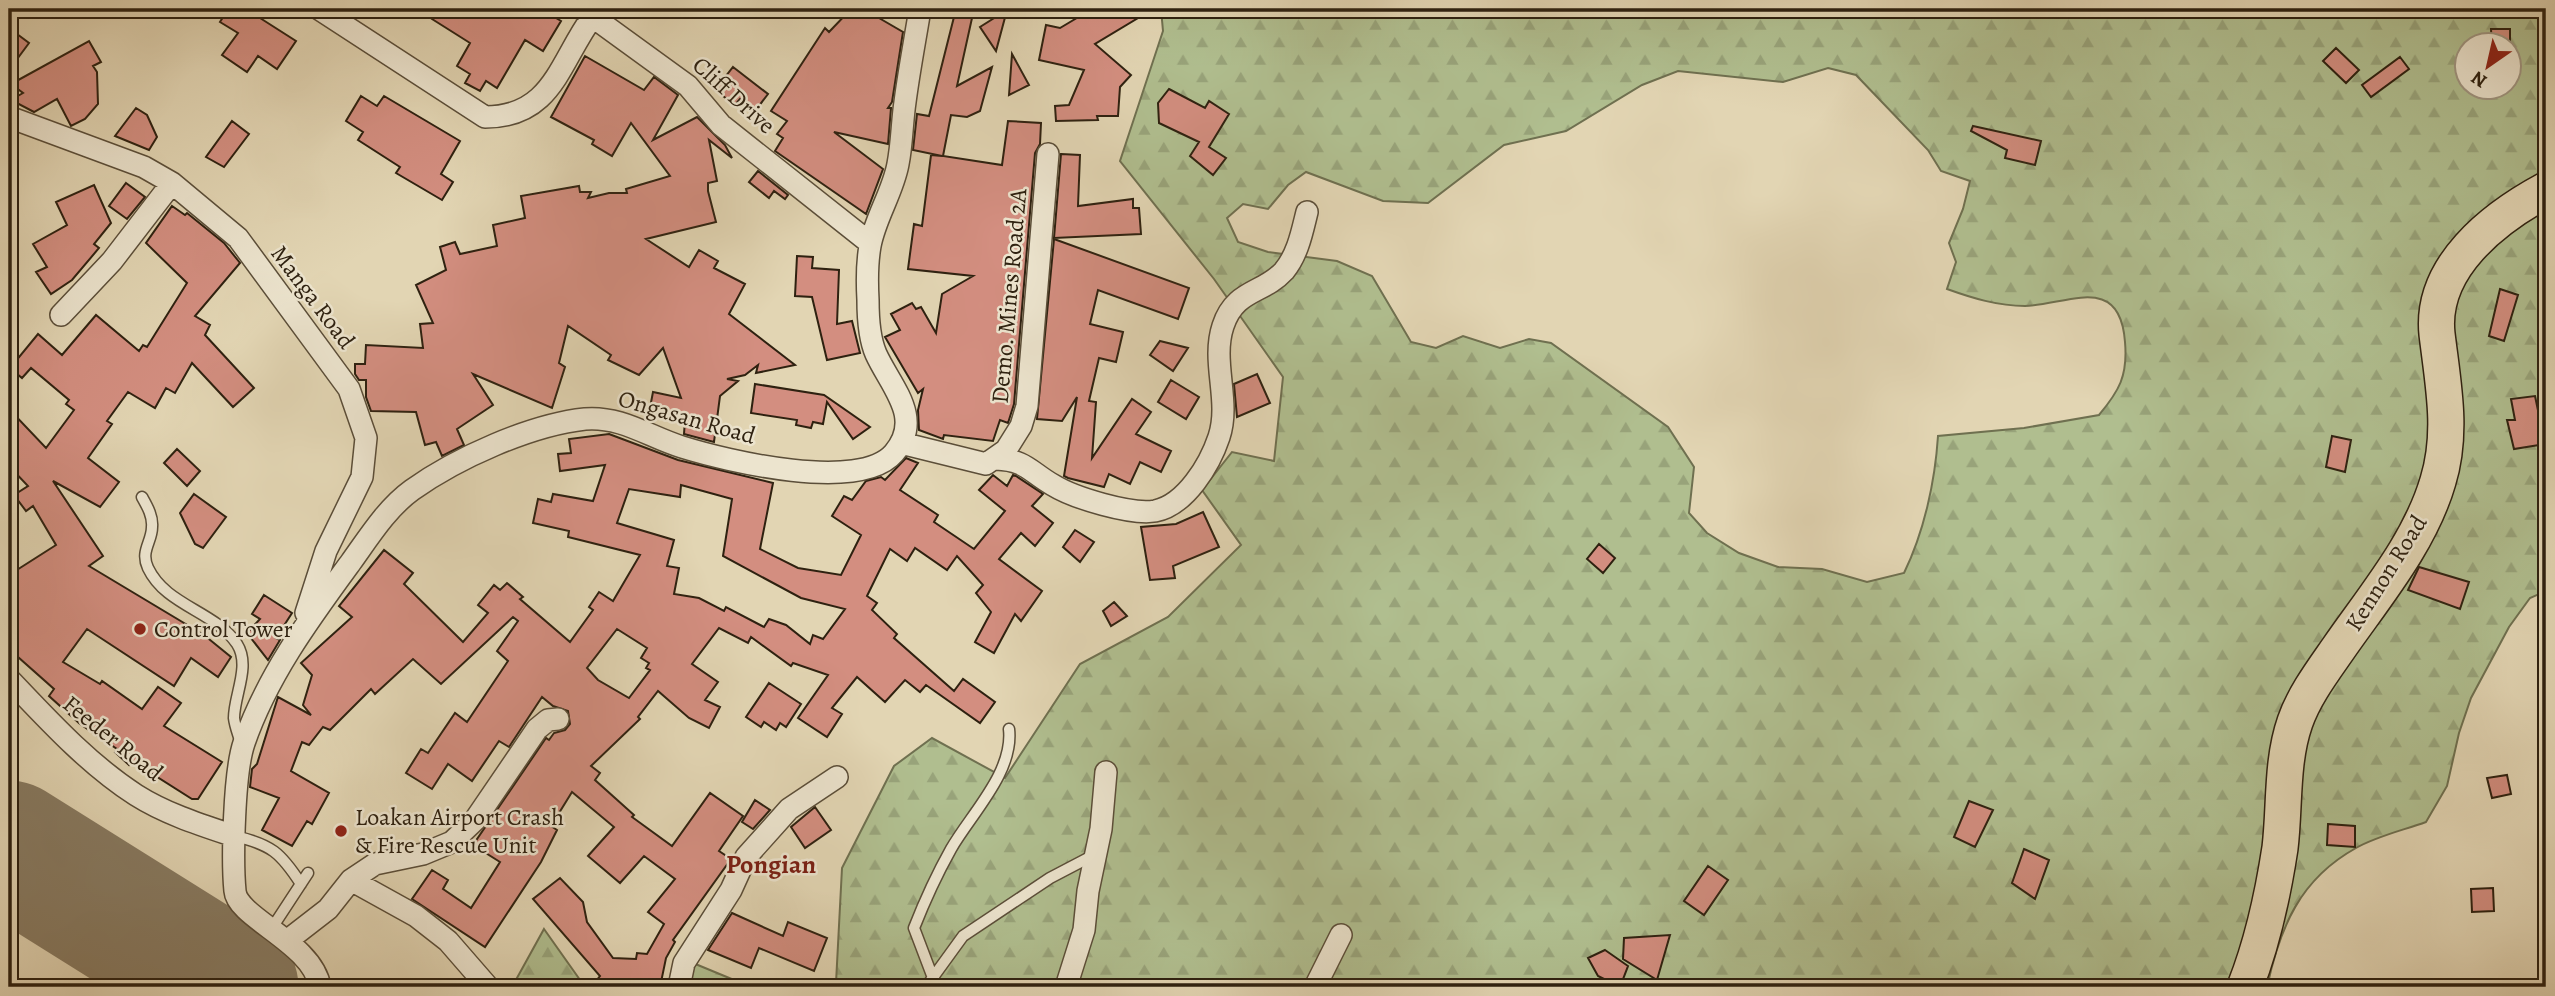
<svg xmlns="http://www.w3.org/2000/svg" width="2555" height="996" viewBox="0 0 2555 996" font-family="Alegreya,serif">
<defs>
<pattern id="forest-firs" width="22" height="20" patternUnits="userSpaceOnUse" patternTransform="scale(1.75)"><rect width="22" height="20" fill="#b0be8f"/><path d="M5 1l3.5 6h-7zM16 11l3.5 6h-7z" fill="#98a37a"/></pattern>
</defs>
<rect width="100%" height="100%" fill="#e2d5b3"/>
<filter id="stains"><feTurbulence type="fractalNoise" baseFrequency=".00286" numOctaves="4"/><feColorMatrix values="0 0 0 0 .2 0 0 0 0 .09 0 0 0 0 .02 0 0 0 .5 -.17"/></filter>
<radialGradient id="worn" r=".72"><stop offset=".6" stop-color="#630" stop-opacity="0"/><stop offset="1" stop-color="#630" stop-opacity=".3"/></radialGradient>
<!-- forest -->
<path fill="url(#forest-firs)" stroke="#6f7050" stroke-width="2" fill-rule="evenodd" d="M1161 9H2546V327L2542 333 2538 359 2546 369V591L2530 598 2509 627 2471 698 2459 733 2447 786 2426 822C2404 830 2377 836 2356 848 2300 879 2280 927 2267 987H774L836 983 842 868 894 766 932 738 1005 778 1080 664 1168 617 1241 545 1202 490 1232 452 1274 461 1283 377 1214 279 1120 161 1163 31ZM2468 46H2510V88H2468ZM1828 68 1856 75 1928 150 1941 171 1970 181 1963 209 1949 243 1956 262 1947 289C1972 298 1998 306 2025 306 2067 305 2120 272 2125 342 2128 376 2119 391 2099 415L2024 428 1938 436C1935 482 1924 532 1904 573L1867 582 1822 569 1778 567 1739 553 1707 533 1689 513 1694 467 1668 427 1551 343 1529 339 1500 348 1463 336 1436 348 1411 342 1372 276 1337 261 1268 252 1238 242 1227 218 1243 204 1268 209 1288 185 1306 172 1383 201 1428 203 1504 145 1566 131 1642 85 1678 71 1783 82Z
M544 929 585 987H512Z
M693 963 751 987H687Z"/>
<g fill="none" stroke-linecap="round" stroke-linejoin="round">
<!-- runway -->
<path stroke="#887b62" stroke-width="135" d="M9 848 231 987"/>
</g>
<!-- building -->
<path fill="#d38e80" stroke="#2e2110" stroke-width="2" fill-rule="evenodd" d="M228 9H265L260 18 296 41 277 69 258 56 247 72 222 55 238 33 220 22Z
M438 9H541L561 21 543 51 525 40 497 88 486 81 480 91 465 83 470 74 457 66 470 43 432 19Z
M851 9H885L879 18 903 32 892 102 888 108H891L888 144 834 132 883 169 866 214 775 151 783 138 777 134 787 121 771 111 825 28 829 32Z
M956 9H974L957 86 992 67 980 111 967 117 951 115 943 156 1002 165 1008 121 1041 123 1040 144 1035 153 1014 404 1008 423 1000 420 993 441 944 435 943 439 919 430 918 410 923 389 918 393 885 337 900 330 891 314 912 303 916 309 921 307 936 333 942 294 973 276 908 269 914 224 922 226 931 155 942 156 913 150 917 114 929 116Z
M1092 9H1153L1095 44 1131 75 1120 87 1118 116H1097L1098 120 1056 121 1055 106 1069 105 1084 70 1039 60 1046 25 1060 28Z
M1007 10 996 51 980 27Z
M9 28 29 43 9 70Z
M2491 29H2510V46H2492Z
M89 41 101 62 93 66 97 72 98 104 85 119 71 126 57 99 34 112 11 100 23 93 11 84Z
M2336 48 2359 70 2346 83 2323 61Z
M1012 54 1029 85 1009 95Z
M585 56 644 90 654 77 678 95 653 140 697 117 725 145 732 158 709 140 717 181 708 183V191L716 222 646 239 689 267 699 250 718 261 714 268 745 284 729 314 795 365 756 373 758 365 745 375 727 379 738 381 720 396 714 442 684 434 685 420 649 413 653 392 681 398 663 348 639 375 608 360 611 355 568 326 559 363 565 367 552 408 473 374 493 405 457 429 464 445 442 456 436 442 425 445 416 412 371 411 366 397V380H359L355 374V364H365L366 345 423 348 420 324 433 323 416 285 446 270 440 247 455 242 460 254 497 246 493 225 525 218 521 196 579 186 580 192H591L588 198 609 193H627L626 189 670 176 631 123 612 156 592 144 594 140 551 117Z
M2400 57 2409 69 2371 97 2362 85Z
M733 67 768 94 755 111 740 99 735 105 715 90Z
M1169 89 1205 108 1209 101 1229 114 1209 147 1226 158 1213 175 1190 156 1199 142 1159 123 1158 103Z
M361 96 377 106 384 96 460 141 441 174 453 182 442 200 396 173 400 167 358 140 363 132 346 121Z
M136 108 147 115 157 137 149 150 115 136Z
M232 121 249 134 224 167 206 157Z
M1973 126 2041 141 2035 165 2005 158 2007 150 1971 131Z
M1061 154 1080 155 1078 206 1133 199V208H1139L1141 234 1054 238Z
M758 171 788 195 785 199 774 191 769 198 749 182Z
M126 183 145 197 127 219 109 206Z
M94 185 111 223 94 244 99 248 72 280 51 294 36 272 47 267 33 244 67 225 56 202Z
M172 206 185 215 187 213 224 243 240 263 195 316 210 325 205 335 254 388 233 407 192 363 175 393 166 388 155 408 128 392 107 421 112 424 88 458 119 482 100 507 53 481 103 556 89 566 204 635 231 657 218 677 191 658 174 686 87 629 63 662 100 684 102 681 142 709 158 687 181 703 164 726 222 762 198 799H192L132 761 129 765 115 752 117 749 80 724 49 696 54 689 9 649V575L56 545 33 506 26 511 14 495 28 486 9 466V409L46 448 74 410 66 404 69 400 31 368 22 378 10 368 38 334 62 355 96 315 139 351 143 345 147 347 187 283 146 243Z
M1054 239 1189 288 1178 319 1098 290 1090 324 1123 332 1116 362 1099 358 1089 401 1096 402 1092 458 1132 399 1151 412 1136 434 1171 451 1161 472 1140 462 1130 484 1109 474 1104 487 1068 478 1064 476 1077 397 1062 421 1037 419Z
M797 256 813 257 812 268 839 270 837 324 852 321 860 353 827 360 812 297 795 296Z
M2500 289 2518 295 2504 341 2489 336Z
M1160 341 1188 348 1173 371 1150 355Z
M1257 374 1270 403 1237 417 1234 384Z
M1171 380 1199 397 1186 419 1158 402Z
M755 384 824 395 870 427 853 439 827 402 823 424 813 422 811 428 796 425 797 420 751 413Z
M2535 396 2545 444 2514 449 2507 420H2515L2511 399Z
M609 434 678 460 773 483 760 549 798 568 841 575 861 535 832 516 844 496 852 500 866 481 881 477 885 480 906 458 918 463 900 490 938 515 934 522 974 549 1005 511 979 490 993 475 1007 486 1013 475 1016 476 1043 494 1032 506 1053 523 1035 546 1021 533 999 559 1042 591 1021 621 1015 614 994 653 975 642 991 612 976 593 983 585 957 556 947 570 915 548 907 561 890 549 867 596 877 603 872 610 897 634 894 638 954 691 963 679 995 702 980 723 926 685 920 692 905 680 885 702 857 677 832 708 842 714 827 737 798 718 828 675 793 663 791 666 751 637 748 643 719 628 692 664 718 682 705 700 720 707 709 728 689 718 658 691 638 717 640 719 591 766 600 773 595 780 634 815 632 817 672 846 710 793 743 816 719 851 731 859 673 940 675 942 666 958 660 987H605L596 981 600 976 533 899 560 878 583 902 587 922 613 958 636 959 637 953 647 954 664 924 648 912 675 879 644 856 620 883 588 856 614 827 572 792 551 826 557 830 541 862 485 947 412 899 432 870 448 880 443 889 471 908 500 862 473 845 546 738 549 740 554 733 565 730 570 724 568 711 553 706 542 697 509 747 499 741 472 781 448 764 432 789 406 773 421 749 428 753 455 713 467 722 508 661 497 651 518 621 513 617 441 684 413 659 375 694 371 689 330 730 323 727 309 745 302 742 291 771 329 793 312 824 307 821 292 846 262 830 279 798 250 787 252 769 257 764 278 697 311 715 303 705 312 675 301 663 352 617 339 606 384 550 413 573 404 584 463 642 488 613 478 605 494 585 500 590 507 583 523 597 520 599 570 642 593 610 589 607 599 592 613 601 640 555 568 537 569 531 533 523 538 499 551 502 553 494 593 501 605 465 560 471 558 454 571 453 569 439ZM681 485 732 499 723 556 801 598 845 609 823 639 813 635 810 644 786 625 769 619 764 627 726 607 724 611 699 598 674 594 679 568 667 566 674 540 617 523 629 489 680 497ZM617 629 647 648 641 658 649 663 646 668 650 670 629 698 598 680 587 668Z
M2332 436 2351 440 2345 472 2326 467Z
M177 449 200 471 187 486 164 463Z
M194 494 226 517 203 548 195 544 180 513Z
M1203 512 1219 547 1173 566 1175 578 1150 580 1141 527 1176 524Z
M1075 530 1094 542 1080 562 1063 547Z
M1599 544 1615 558 1603 573 1587 559Z
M2419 567 2469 582 2460 609 2408 590Z
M264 595 292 613 276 638 280 640 268 660 247 633 260 619 252 614Z
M1114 602 1127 616 1111 626 1103 611Z
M769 683 801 704 786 727 780 723 776 730 764 722 761 727 746 717Z
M2507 775 2511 794 2492 798 2487 778Z
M755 800 770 810 753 829 742 822Z
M1969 801 1993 810 1975 847 1954 837Z
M815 807 831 830 805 848 791 827Z
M2328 824 2355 826V847L2327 845Z
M2024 849 2049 860 2035 899 2012 883Z
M1708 866 1728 880 1704 915 1684 901Z
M2493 888 2494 911 2472 912 2471 889Z
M732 913 783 936 788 922 827 938 814 971 759 948 751 968 708 950Z
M1670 935 1657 980 1623 959 1624 938Z
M1605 950 1628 966 1620 987 1598 976 1588 958Z"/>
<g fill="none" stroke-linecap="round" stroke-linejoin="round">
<defs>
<path id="service" d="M142 497C147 506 153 516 152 527 152 542 140 551 148 568 166 606 215 611 237 644 251 666 234 695 234 718 235 727 239 736 241 744
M234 836C271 844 281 853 301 884
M272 928 308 873
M933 978 914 928C925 900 937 874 951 849 971 814 1014 772 1009 729
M926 987 963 936 1050 878 1094 855"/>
<path id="minor" d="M319 9 485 117C553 117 559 62 593 16
M582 9 688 86 721 125 870 243
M9 117 144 167 172 183 238 238 349 389 366 438 362 477 326 551 306 613
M61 315 112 261 172 183
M901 443 986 464 1006 450 1021 426 1027 406 1048 154
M996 459C1026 460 1030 472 1053 485 1074 498 1131 515 1155 511 1186 505 1210 464 1219 437 1231 401 1211 362 1223 326 1235 289 1263 294 1284 271 1298 254 1302 232 1307 212
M9 679C48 720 88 764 136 795 166 814 201 825 234 836
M351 880 416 916 448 941 488 987
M288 940 328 909 351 880 375 864 423 854 452 842 475 820 537 729 548 720 558 719
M320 987C313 943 237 918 235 891 232 860 234 772 244 743 267 676 310 618 351 562 369 537 387 508 412 490 457 458 530 425 585 419 622 416 649 437 682 447 727 461 860 493 894 453 924 418 891 387 876 354 869 338 868 318 868 300 867 282 867 263 870 246 875 218 893 192 898 164 902 144 902 122 905 102 909 71 915 40 920 9
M679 987 684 963 731 890 746 857 789 809 837 777
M1066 987 1084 930 1088 891 1101 829 1106 772
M1315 987 1341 935"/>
<path id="trunk" d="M2245 987C2262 944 2273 894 2280 848 2285 807 2281 762 2295 722 2304 696 2322 672 2338 649 2374 597 2420 543 2438 481 2453 432 2443 384 2437 334 2430 267 2494 218 2546 190"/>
</defs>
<!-- service casing -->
<use href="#service" stroke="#5b4e39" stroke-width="13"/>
<!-- minor casing -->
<use href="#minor" stroke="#5b4e39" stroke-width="24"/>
<!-- trunk casing -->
<use href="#trunk" stroke="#2e2110" stroke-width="38"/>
<!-- service -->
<use href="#service" stroke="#ece4ce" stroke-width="10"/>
<!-- minor -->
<use href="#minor" stroke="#ece4ce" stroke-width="21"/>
<!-- trunk -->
<use href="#trunk" stroke="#e2d5b3" stroke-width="35"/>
</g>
<!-- markers -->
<g fill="#8f2418" stroke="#ece4ce" stroke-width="2.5">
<circle cx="140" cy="629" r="7"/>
<circle cx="341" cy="831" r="7"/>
</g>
<g text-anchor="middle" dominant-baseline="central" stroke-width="5" stroke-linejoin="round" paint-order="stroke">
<!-- street labels -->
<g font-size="24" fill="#2e2110" stroke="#ece4ce">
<text transform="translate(734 95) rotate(42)">Cliff Drive</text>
<text transform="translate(1009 296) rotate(-85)">Demo. Mines Road 2A</text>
<text transform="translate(313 297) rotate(53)">Manga Road</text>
<text transform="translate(687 417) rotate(16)">Ongasan Road</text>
<text transform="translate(2386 573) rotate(-58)">Kennon Road</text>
<text transform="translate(113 738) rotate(39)">Feeder Road</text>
</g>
<!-- poi labels -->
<g font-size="24" fill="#2e2110" stroke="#ece4ce" text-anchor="start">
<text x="154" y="629">Control Tower</text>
<text x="355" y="817">Loakan Airport Crash<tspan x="355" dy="28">&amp; Fire Rescue Unit</tspan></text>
</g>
<!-- neighbourhood labels -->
<g font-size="26" font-weight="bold" fill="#7a1f14" stroke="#ece4ce">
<text x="771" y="864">Pongian</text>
</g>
</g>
<!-- margin -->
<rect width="2555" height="996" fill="none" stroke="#e2d5b3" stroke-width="35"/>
<rect x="10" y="10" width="2534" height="975" fill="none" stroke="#2e2110" stroke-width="3.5"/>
<rect x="18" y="18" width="2520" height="961" fill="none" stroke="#2e2110" stroke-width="2"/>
<!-- north arrow -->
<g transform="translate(2488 66) rotate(214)"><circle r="33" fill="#ece4ce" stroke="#a09682" stroke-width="2"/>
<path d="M0-5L12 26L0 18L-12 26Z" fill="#8f2418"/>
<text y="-10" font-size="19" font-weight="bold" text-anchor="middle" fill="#2e2110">N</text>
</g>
<rect width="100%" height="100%" filter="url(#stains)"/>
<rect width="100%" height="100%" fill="url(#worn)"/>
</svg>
